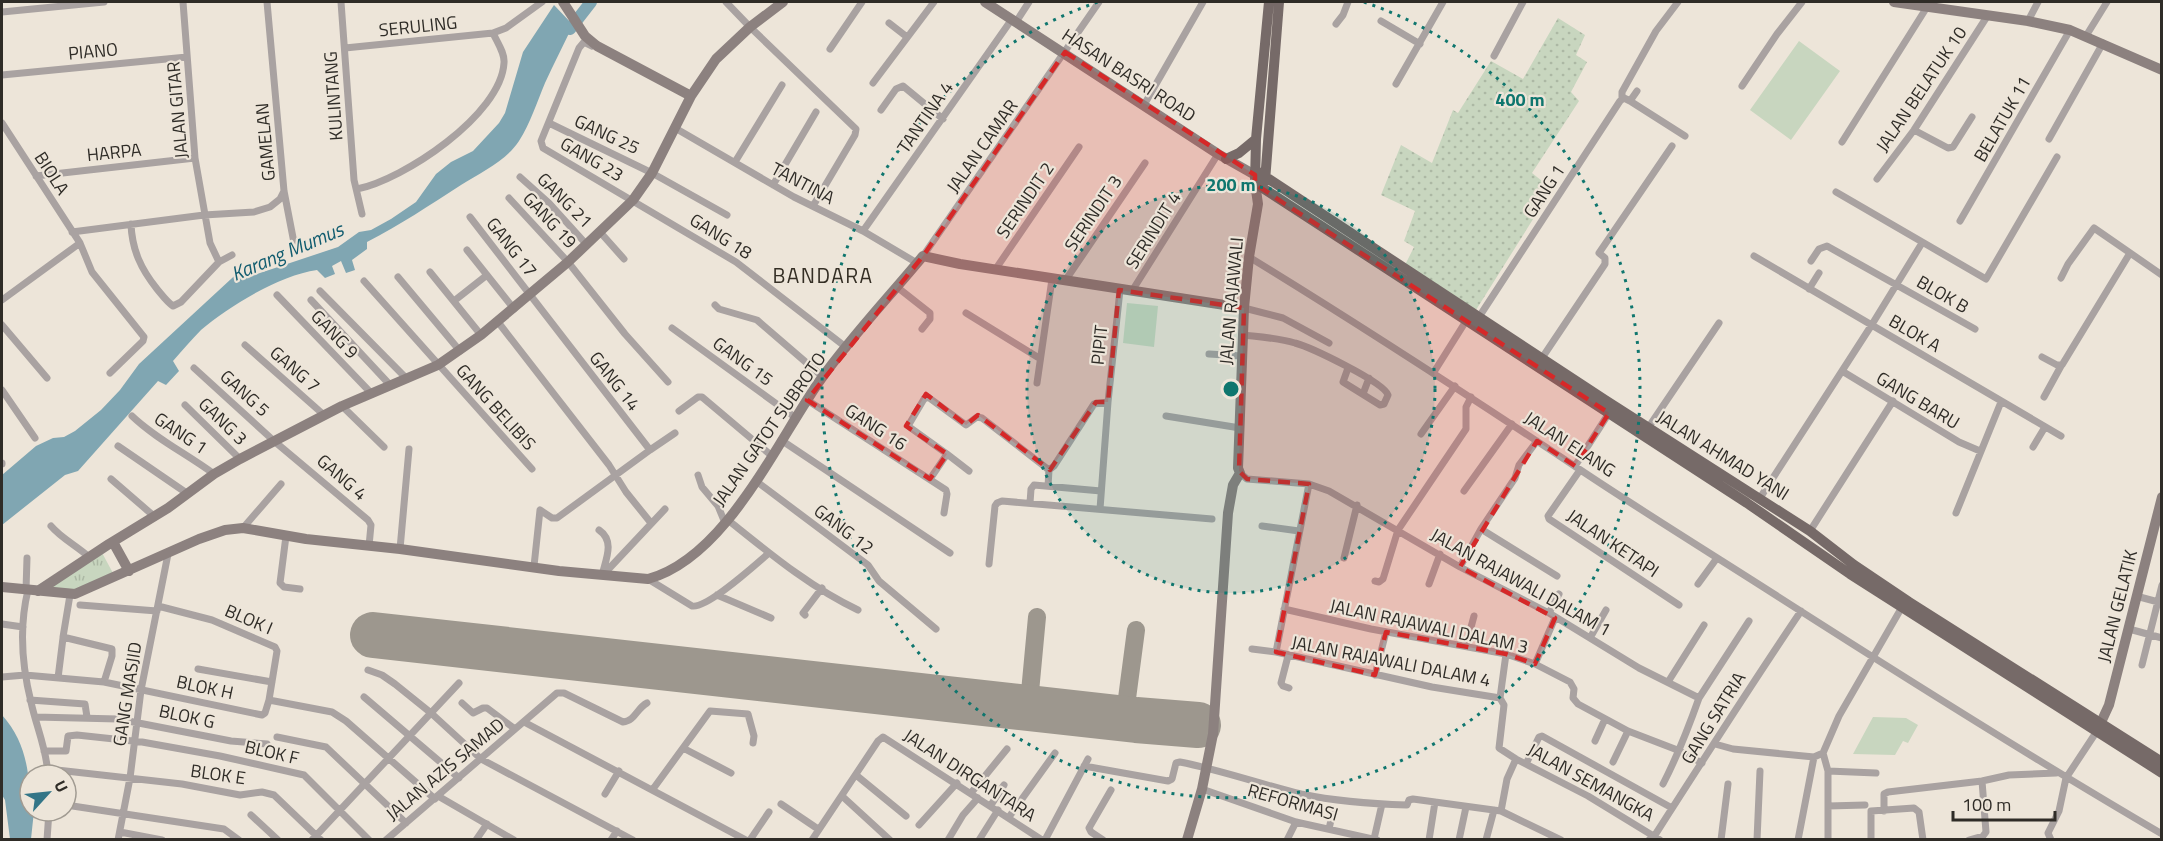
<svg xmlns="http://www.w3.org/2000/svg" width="2163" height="841" viewBox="0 0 2163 841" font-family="'Titillium Web',sans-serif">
<defs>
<pattern id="grass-dots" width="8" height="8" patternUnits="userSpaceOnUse" patternTransform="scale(1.5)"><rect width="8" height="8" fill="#c8d6bf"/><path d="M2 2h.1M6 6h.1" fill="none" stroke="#acb8a4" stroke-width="1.8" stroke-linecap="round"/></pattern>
<pattern id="park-tufts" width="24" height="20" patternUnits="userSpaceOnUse" patternTransform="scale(1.5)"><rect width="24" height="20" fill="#c8d6bf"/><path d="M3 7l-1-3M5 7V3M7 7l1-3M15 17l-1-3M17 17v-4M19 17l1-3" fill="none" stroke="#acb8a4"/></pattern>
</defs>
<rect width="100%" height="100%" fill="#ede5d9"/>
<!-- grass -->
<path fill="url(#grass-dots)" d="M1558 18 1585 35 1576 55 1587 62 1571 92 1579 101 1532 173 1552 189 1476 310 1405 265 1414 247 1404 241 1415 211 1381 195 1401 145 1432 163 1453 110 1458 113 1491 61 1523 79Z"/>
<!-- park -->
<path fill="url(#park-tufts)" d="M100 549 114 575 76 592 38 585Z"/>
<!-- pitch -->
<path fill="#c8d6bf" d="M1799 41 1840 71 1791 140 1750 110Z
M1127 303 1158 306 1154 347 1123 343Z
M1873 717 1906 718 1918 725 1908 743 1903 741 1895 755 1853 754Z"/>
<!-- water -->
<path fill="#80a6b2" d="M554 5 573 25C564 44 554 63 545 83 537 102 530 124 519 141 505 162 481 172 461 185 430 205 400 225 367 242V249L352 260 355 270 346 273 341 261 332 266 335 274 325 278 317 270C280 275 229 306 201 330 191 340 182 351 173 361L179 371 166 385 158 381 78 471 65 475 2 525V475L36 446 53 438 64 437 75 431 101 410 120 390 139 364 244 267 251 276 338 247 359 232 371 230 391 219 416 202 436 174 451 162 473 151 499 123 505 113 523 52Z
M2 715C27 743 30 775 30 811H34L31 839H10L5 800 2 795Z"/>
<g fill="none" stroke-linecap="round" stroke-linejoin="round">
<!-- river -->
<path stroke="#80a6b2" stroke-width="12" d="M570 29 591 2"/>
<!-- taxiway -->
<path stroke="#9d978e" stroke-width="18" d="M1037 617 1030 692 1034 701 1049 710
M1014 706 1028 698 1030 692
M1126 706 1129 714 1136 720
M1114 717 1118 715 1126 706 1136 630"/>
<!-- runway -->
<path stroke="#9d978e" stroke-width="46" d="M373 635 1136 720 1198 725"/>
<!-- street -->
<path stroke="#a9a2a1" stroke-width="7" d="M183 2 195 158 210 243 219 262
M267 2 284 191 295 248
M341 2 354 180 362 214
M726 2 750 27 856 129 855 135 813 206
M2 12 104 2
M1381 21 1420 44
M2028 21 2038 2
M1016 22 1029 2
M889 23 907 37
M1336 24 1343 15 1348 2
M2086 36 2107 2
M592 46 584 42 579 48 541 141 543 148 736 262 847 348
M345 48 493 33 506 28 542 2
M830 49 862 2
M1494 56 1523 2
M2 75 187 57
M873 83 934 2
M1396 84 1443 2
M1742 86 1777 34 1802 2
M1622 99V92L1656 31 1678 2
M1630 101 1685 136
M1144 105 1203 2
M881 110 896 89 903 86 943 119
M2 123 80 243 92 272 144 337 143 341 110 373
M549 123 652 173 727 215
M675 128 794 197 863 231 917 263
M1914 130 1948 148 1953 147 1972 117
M2049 139 2103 43
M1842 142 1927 7
M735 162 782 85
M36 176 195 158
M520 177 549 203 587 245
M1877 179 1914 130 1988 15
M773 185 816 112
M357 189C403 180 501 115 504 63 505 53 497 42 493 33
M1836 192 1986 279 2057 157
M509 198 568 262 625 334 668 382
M470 217 650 450 557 518H552L540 510 534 566
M1960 221 2070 30
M131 224C132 250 141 269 157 289 162 295 167 302 173 306L181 302 219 262 232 255
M863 231 1012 19
M72 232 204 215 254 212 270 207 280 199 284 191
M600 232 624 259
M467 250 514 309
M923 256 1099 2
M1754 256 2061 436
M1249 257C1362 326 1472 398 1582 471 1645 513 1710 553 1774 594 1902 676 2030 757 2162 834
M1811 261 1819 249 1827 246 1975 329
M995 270 1079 147
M430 272 481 335
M398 277 460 351
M2061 278 2068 264 2094 228 2162 275
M364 281 532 469
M1065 281 1145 163
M897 287 930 313V319L922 329
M1809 289 1819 273
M320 291 407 379
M1132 291 1218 154
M277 295 372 394
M2 300 80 243
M311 300 391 386
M454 301 487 275
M715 305 719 309 757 320 823 377
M1244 308 1283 318 1329 343
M966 313 1039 358
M1479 317 1620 101 1624 98 1630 101 1637 91
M498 322 609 465 626 492 651 523
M2 325 47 378
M672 328 796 418
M1243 335C1261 337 1278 338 1295 343 1310 347 1384 382 1388 395L1384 404 1380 405 1343 382 1348 368
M245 345 324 415
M1209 354 1242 356
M2042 357 2057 365H2062L2130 253
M1542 358 1605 264V258L1599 253 1672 146
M194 368 274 441 368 520 371 525 369 546
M1842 371 1959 442 1980 451
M1434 372 1466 321
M1037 383 1052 279
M2 390 35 438
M1363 394 1369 378
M2044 397 2061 366
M807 400 946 490 947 494 944 513
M185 405 240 459
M342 406 384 447
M679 411 698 397H702L772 456
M132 416C156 439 187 454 214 474
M1166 416 1240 428
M1648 428 1719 323
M1421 434 1455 386
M781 440 950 553
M118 446 188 494
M2033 447 2045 427
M650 450 675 433
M947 454 969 471
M2 463V464
M1575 466 1609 413
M1580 470 1548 516 1549 519 1679 605
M1240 473 1247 479 1309 484 1329 491 1460 567 1549 613 1639 668 1699 698 1749 621
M698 475 702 487 718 506 725 523
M111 479 155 517
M930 479 947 454 908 426 924 399 928 397 966 425 977 417 982 418 1049 470
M756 481 868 565 879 581 936 629
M1048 486 1049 470 1054 466 1094 404 1108 402
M1464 491 1512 424
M1760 498 1871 326 1922 243
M1030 503 1031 489 1034 485 1101 491
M1100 509 1108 402 1120 290
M1956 513 2001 402
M728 520C768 552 811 588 858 610
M51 526C61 538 77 546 89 557
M1262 526 1299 531
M243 528 281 484
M1481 529 1557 576
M599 530C615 541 606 559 602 575
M1810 531 1893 401
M286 536 280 583 284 587 300 589
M400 549 409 449
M1344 558 1357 505
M989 564 995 506 997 503 1002 501 1212 519
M1460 567 1481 529 1515 478 1519 465 1537 441
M603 575 665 509
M648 579 692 606C707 609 756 564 769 553
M1375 581 1379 582 1383 579 1398 530 1466 429V407L1471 397
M1429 584 1440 554
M1698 584 1717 558
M26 590 27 558
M28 590C19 627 22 666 31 702 36 726 47 750 48 775
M70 595 63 637 112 649V656L104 682
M717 595 771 618
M2136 596 2162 603
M80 605 157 611
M158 606 212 620 275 647 277 651 269 700
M1284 609 1371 629 1506 654 1535 664 1570 682 1574 689 1573 698 1578 704 1628 731 1680 751 1702 763
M1549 613 1559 594
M805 615 803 613 822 588
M2 624 23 627
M2129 629 2162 638
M1590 638 1606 610
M1466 646 1474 616
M1252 649 1276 652 1432 687 1500 698
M1276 652 1309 484
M1506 654 1500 698 1504 705 1499 748 1516 759 1588 796 1660 840
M1288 656 1281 683 1283 686 1289 688
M1535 664 1555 618
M2142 665 2162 585
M198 669 272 682
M368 670 382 675 395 684 431 713 481 759 633 840
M1375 675 1386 632
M2 677 25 675 104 682 262 715 265 713 269 700 332 712 346 721 435 799
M58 678 63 638
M1668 682 1704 625
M364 697 459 778
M30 700 85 704 87 717
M462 703 473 713 483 708H487L515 729
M35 717 118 719 231 741 267 744
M524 722 746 840
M277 737 326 747 406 823
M1595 741 1605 719
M1715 744 1733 749 1814 757 1823 753
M683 748 731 773
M44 751H66L68 736 77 735 142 742 220 756 304 775 369 840
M1823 753 1839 716 1902 607
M1823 753 1828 771V840
M1613 762 1628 731
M1526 764 1539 737 1542 736 1672 808
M1084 766 1168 781 1172 779 1176 763 1180 762C1221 770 1260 784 1301 794 1335 801 1372 804 1407 805L1409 800 1413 799 1501 811 1561 840
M48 769 182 784 240 795 262 792 274 795 321 840
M1828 771 1876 773
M856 775 906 816
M1663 784C1678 755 1688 729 1699 698
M653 789 710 711 748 714 754 736 753 743
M1202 789 1296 822 1377 840
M971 793 1007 749
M605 794 619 771
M438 796 514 840
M842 796 890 840
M781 804 818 829
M66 805 224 829 239 840
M991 805 1004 785
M1828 806 1865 805
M1501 811 1507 779 1516 759
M1884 811V794L1888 792 1982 781 2009 775 2056 773
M251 815 278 840
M1009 817 1055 753
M919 825 957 783
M1329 829 1333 811
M120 832 162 840
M1374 839 1382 804
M47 840 49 811
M118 840 130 778 141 690 168 554
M312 840 459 683
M386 840 557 693H564L623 722C635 721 637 708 647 703
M476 840 487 824
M611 840 617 831
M750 840 769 812
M812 840 878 741 883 737 1042 840
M948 840 963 815 978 798
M979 840 998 810
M1045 840 1088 759
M1103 840 1091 832 1089 828 1111 790
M1287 840 1296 822
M1429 840 1435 802
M1459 840 1466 807
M1486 840 1494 810
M1649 840 1655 835C1703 760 1751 685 1801 611
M1721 840 1728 784
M1757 840 1760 771
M1798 840 1814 757
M1871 840V811L1914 808 1919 812 1923 840
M1969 840 1983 836 1986 832 1982 781
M2051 840 2048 833 2059 811 2066 778 2097 731"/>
<!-- secondary -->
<path stroke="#8c817f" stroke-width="10" d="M563 2 585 36 597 46 691 96
M985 2 1218 154 1255 175
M1894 2 2028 21 2070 30 2162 70
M113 542 129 571
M2 587 75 594 199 539 225 530 243 528 306 539 400 549 559 571 648 579C726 558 777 441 821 379 852 336 889 297 923 256L960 264 1244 308
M38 591 109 544 168 508 214 474 240 459 342 406 438 365 481 335 568 262 633 200 652 173 691 96 716 59 750 27 783 2
M2097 731 2109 705 2162 497
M1187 840 1202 789 1213 734 1228 513 1233 485 1240 473 1238 468 1244 308 1249 257 1258 204 1255 183"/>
<!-- primary -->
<path stroke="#766a68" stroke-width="10" d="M1269 2 1256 139 1255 183 1747 503 1850 574 2162 773
M1226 159 1239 153 1256 139
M1255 170 1605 400 1810 531 1854 565 1909 602 2162 762
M1265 181 1279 2"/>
</g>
<!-- marked area -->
<path fill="#d62828" fill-opacity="0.2" stroke="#d62828" stroke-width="4.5" stroke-dasharray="12 8" stroke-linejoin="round" d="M1065 52 1255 175V184L1285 204 1609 413 1575 466 1537 441 1460 567 1555 618 1535 664 1506 654 1386 632 1375 675 1276 652 1309 484 1247 479 1239 471 1244 308 1119 290 1108 402H1096L1050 470 978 415 966 425 926 394 906 426 947 454 930 479 807 400 923 256Z"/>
<!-- distance rings -->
<circle cx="1231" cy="389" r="204" fill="#0f766e" fill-opacity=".12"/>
<g fill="none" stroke="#0f766e" stroke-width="3" stroke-dasharray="3 6">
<circle cx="1231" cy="389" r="204"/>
<path d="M1364 2A409 409 0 1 1 1098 2"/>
</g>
<g text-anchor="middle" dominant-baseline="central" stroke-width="4.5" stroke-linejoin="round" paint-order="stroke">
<!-- street labels -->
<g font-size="18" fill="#2f2c27" stroke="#ede5d9">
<text transform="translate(418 26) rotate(-6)">SERULING</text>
<text transform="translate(93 51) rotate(-5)">PIANO</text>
<text transform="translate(1129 75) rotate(33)">HASAN BASRI ROAD</text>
<text transform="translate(1921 89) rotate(-56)">JALAN BELATUK 10</text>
<text transform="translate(333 96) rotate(-94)">KULINTANG</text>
<text transform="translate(177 110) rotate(-95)">JALAN GITAR</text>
<text transform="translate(925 117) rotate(-55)">TANTINA 4</text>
<text transform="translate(2002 119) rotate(-60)">BELATUK 11</text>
<text transform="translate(607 134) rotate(25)">GANG 25</text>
<text transform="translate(265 142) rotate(-95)">GAMELAN</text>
<text transform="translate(982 146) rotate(-55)">JALAN CAMAR</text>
<text transform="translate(114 152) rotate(-6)">HARPA</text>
<text transform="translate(592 159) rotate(30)">GANG 23</text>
<text transform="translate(52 173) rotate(57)">BIOLA</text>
<text transform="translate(803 183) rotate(28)">TANTINA</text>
<text transform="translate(1544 191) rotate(-57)">GANG 1</text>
<text transform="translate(565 200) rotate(45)">GANG 21</text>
<text transform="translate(1025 200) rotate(-56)">SERINDIT 2</text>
<text transform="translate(1093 213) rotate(-56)">SERINDIT 3</text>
<text transform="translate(550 220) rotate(47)">GANG 19</text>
<text transform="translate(1153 230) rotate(-58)">SERINDIT 4</text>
<text transform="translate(721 236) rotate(32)">GANG 18</text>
<text transform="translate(512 247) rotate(52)">GANG 17</text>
<text transform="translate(1943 294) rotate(30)">BLOK B</text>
<text transform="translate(1231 301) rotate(-85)">JALAN RAJAWALI</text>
<text transform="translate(1915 333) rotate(30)">BLOK A</text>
<text transform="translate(335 334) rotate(46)">GANG 9</text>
<text transform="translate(1099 345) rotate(-84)">PIPIT</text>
<text transform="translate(743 361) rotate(36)">GANG 15</text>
<text transform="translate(295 369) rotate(41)">GANG 7</text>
<text transform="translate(615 381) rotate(52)">GANG 14</text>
<text transform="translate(245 393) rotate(42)">GANG 5</text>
<text transform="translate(1918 400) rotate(31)">GANG BARU</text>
<text transform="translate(496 407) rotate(48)">GANG BELIBIS</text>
<text transform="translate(223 421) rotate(44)">GANG 3</text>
<text transform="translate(876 427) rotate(33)">GANG 16</text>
<text transform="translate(769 429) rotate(-55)">JALAN GATOT SUBROTO</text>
<text transform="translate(181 433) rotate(34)">GANG 1</text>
<text transform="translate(1570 444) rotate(33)">JALAN ELANG</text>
<text transform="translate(1723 455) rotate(32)">JALAN AHMAD YANI</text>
<text transform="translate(342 477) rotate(41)">GANG 4</text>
<text transform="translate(844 529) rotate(37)">GANG 12</text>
<text transform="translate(1613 543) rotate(34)">JALAN KETAPI</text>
<text transform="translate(1521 582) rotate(29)">JALAN RAJAWALI DALAM 1</text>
<text transform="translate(2117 606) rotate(-76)">JALAN GELATIK</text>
<text transform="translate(249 619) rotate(23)">BLOK I</text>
<text transform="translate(1429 626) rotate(12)">JALAN RAJAWALI DALAM 3</text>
<text transform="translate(1391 661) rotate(11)">JALAN RAJAWALI DALAM 4</text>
<text transform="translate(205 687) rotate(12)">BLOK H</text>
<text transform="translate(127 694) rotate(-81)">GANG MASJID</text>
<text transform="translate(187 716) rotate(12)">BLOK G</text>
<text transform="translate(1713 718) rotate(-58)">GANG SATRIA</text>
<text transform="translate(272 752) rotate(13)">BLOK F</text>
<text transform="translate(445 769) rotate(-40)">JALAN AZIS SAMAD</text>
<text transform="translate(218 774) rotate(8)">BLOK E</text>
<text transform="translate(970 775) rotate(33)">JALAN DIRGANTARA</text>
<text transform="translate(1591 782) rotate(29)">JALAN SEMANGKA</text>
<text transform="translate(1293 802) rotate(16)">REFORMASI</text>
</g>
<!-- water labels -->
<g font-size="20" font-style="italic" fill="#115c6f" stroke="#ede5d9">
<text transform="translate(287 251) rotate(-23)">Karang Mumus</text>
</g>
<!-- quarter labels -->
<g font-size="21" letter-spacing="1.5" fill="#342e24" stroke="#ede5d9">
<text x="823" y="275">BANDARA</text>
</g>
</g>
<circle cx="1231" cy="389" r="9" fill="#0f766e" stroke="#ede5d9" stroke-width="3"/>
<g font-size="18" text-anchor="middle" font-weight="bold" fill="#0f766e" stroke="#ede5d9" stroke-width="4.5" stroke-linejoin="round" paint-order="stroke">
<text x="1520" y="106">400 m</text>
<text x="1231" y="191">200 m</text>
</g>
<!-- border -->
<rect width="2163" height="841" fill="none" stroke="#2f2c27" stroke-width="6"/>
<!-- north arrow -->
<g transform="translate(48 793) rotate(63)"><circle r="28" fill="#ede5d9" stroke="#a19b92" stroke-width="1.5"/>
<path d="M0-4.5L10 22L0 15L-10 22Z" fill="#337587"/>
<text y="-9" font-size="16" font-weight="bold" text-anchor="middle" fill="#2f2c27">U</text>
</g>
<!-- scale -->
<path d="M1953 811v9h102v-9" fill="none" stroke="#2f2c27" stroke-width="3"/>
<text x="1962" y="811" font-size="18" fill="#2f2c27" stroke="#ede5d9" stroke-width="4.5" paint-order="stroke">100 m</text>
</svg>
